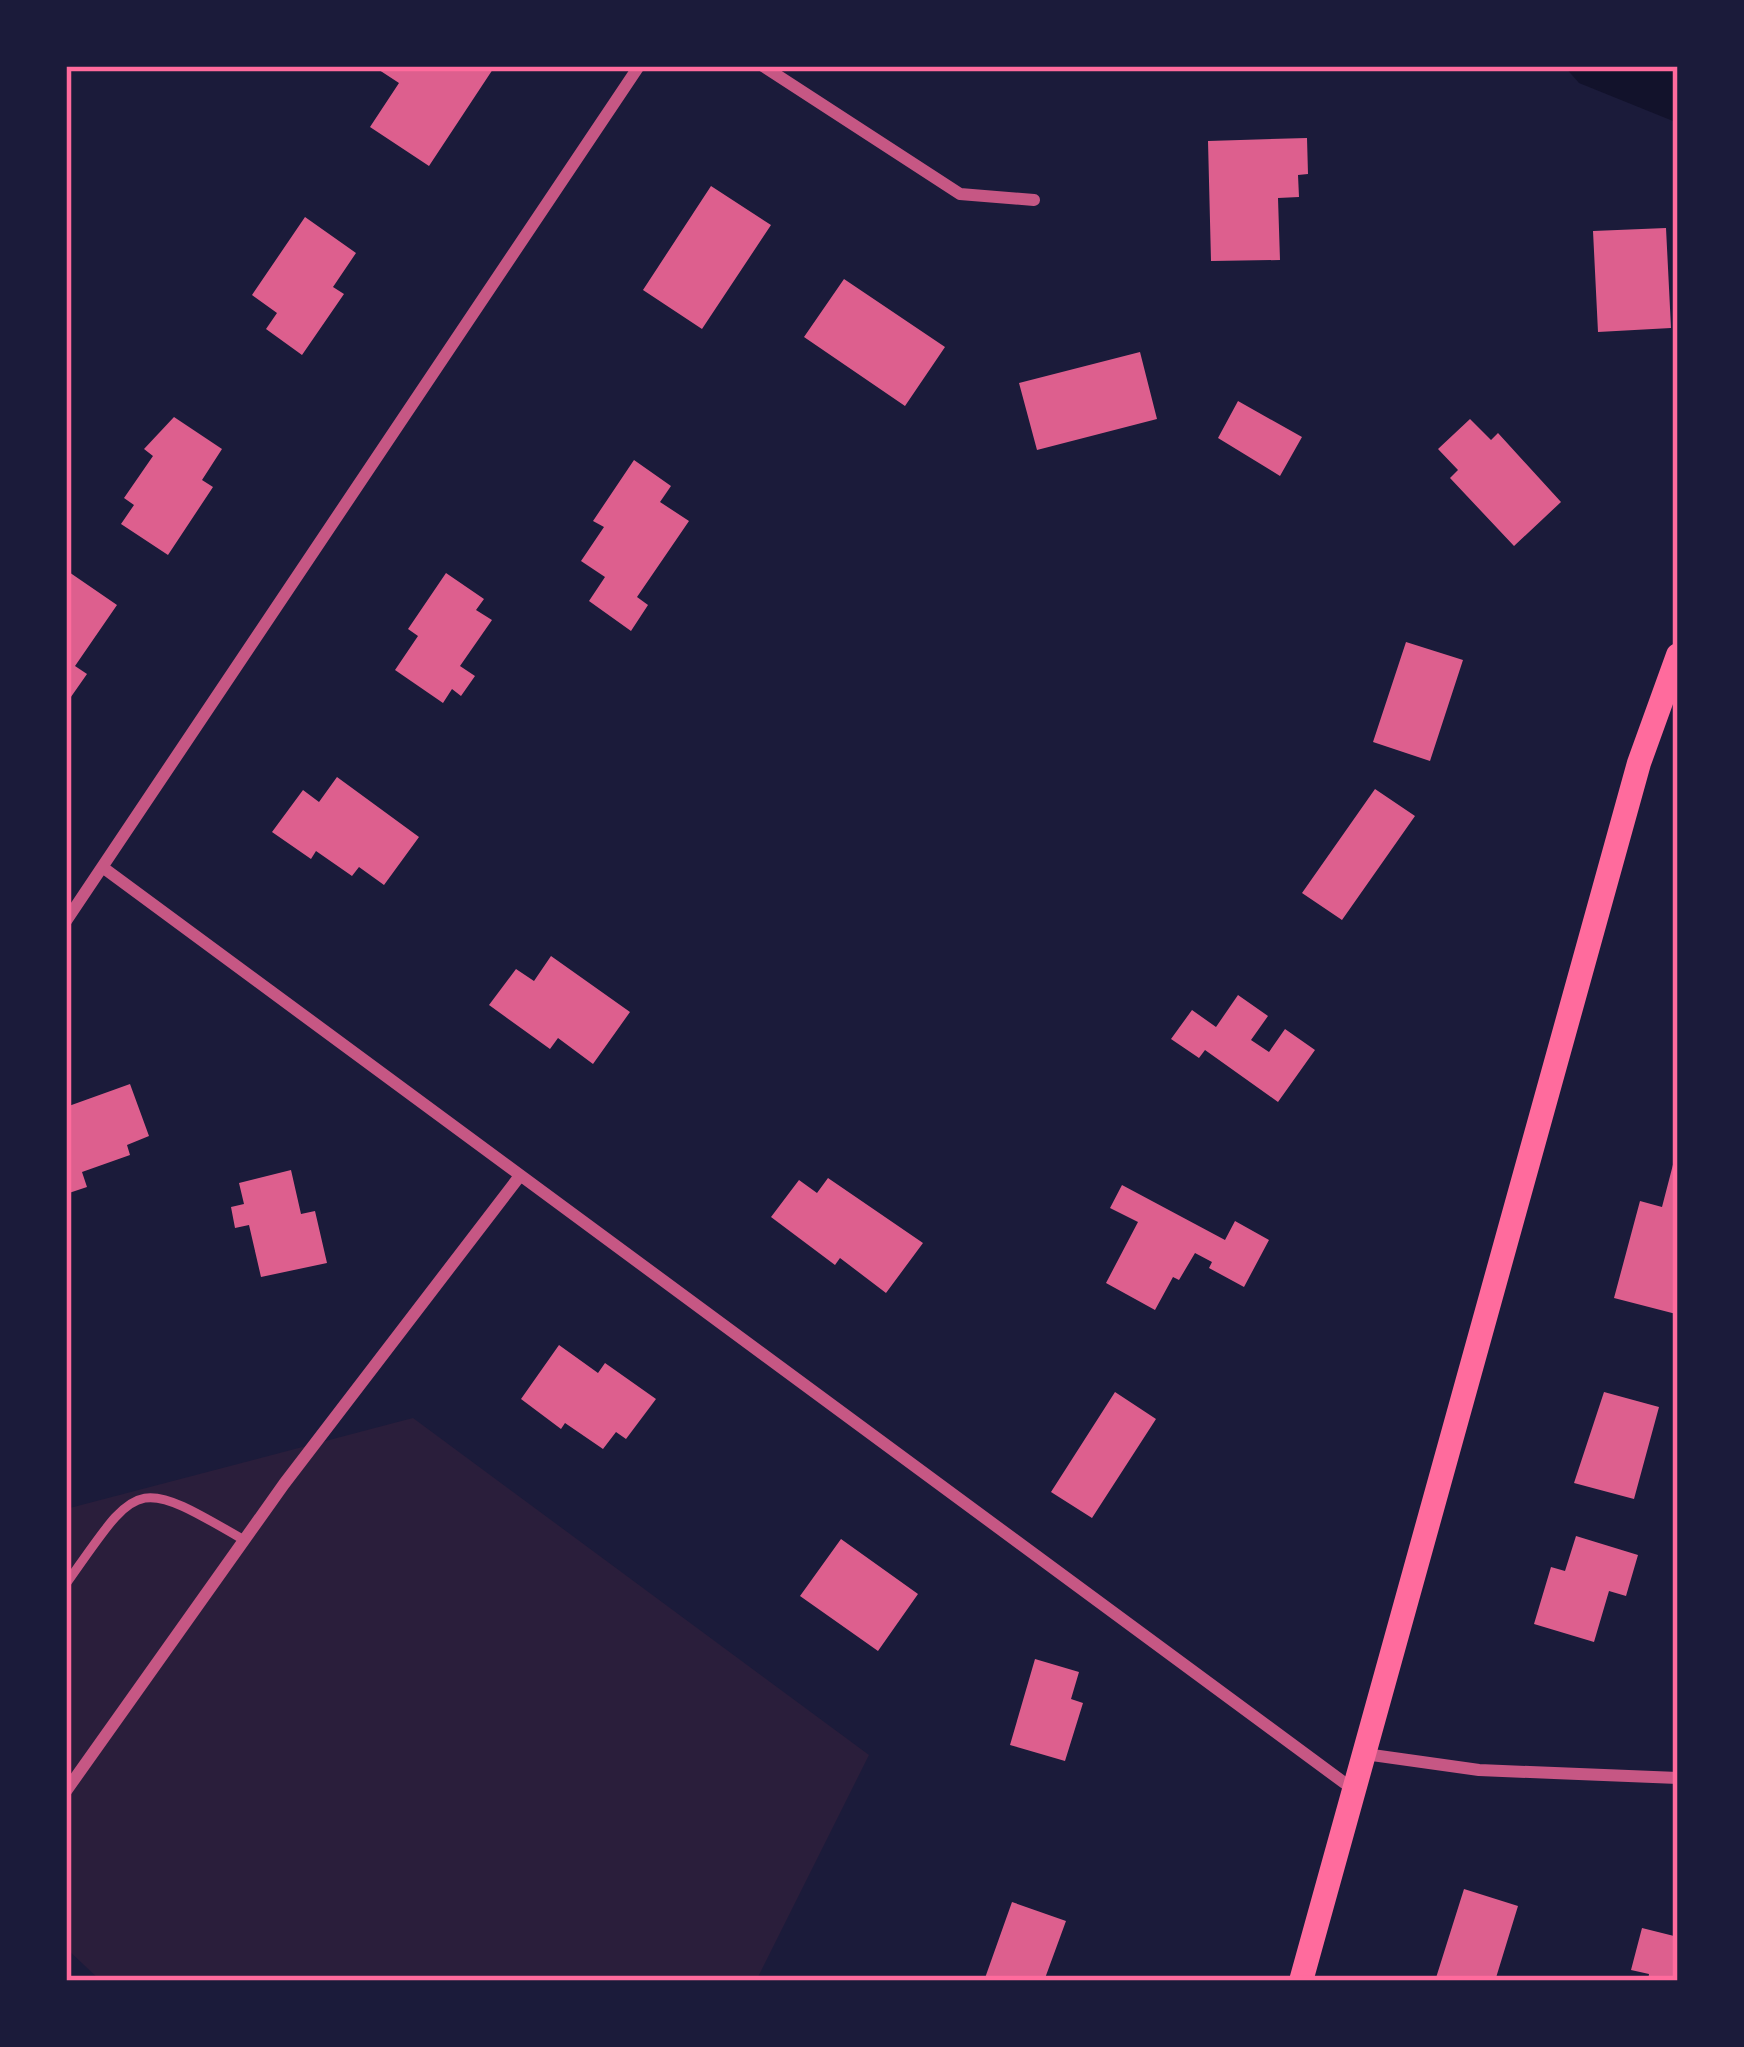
<svg xmlns="http://www.w3.org/2000/svg" width="1744" height="2047" viewBox="0 0 1744 2047" font-family="'Alegreya Sans',sans-serif">
<rect width="100%" height="100%" fill="#1b1b3a"/>
<!-- green -->
<path fill="#2a1e3b" d="M413 1418 869 1755 756 1981H101L66 1948V1509Z"/>
<!-- water -->
<path fill="#12122b" d="M1564 66H1678V123L1579 83Z"/>
<!-- building -->
<path fill="#dd5f8e" d="M373 66H495L429 166 370 127 399 83Z
M1307 138 1308 174 1298 175 1299 197 1278 198 1280 260 1211 261 1208 141Z
M711 186 771 225 702 329 643 290Z
M305 217 356 253 333 287 344 294 302 355 266 329 277 313 252 295Z
M1666 228 1671 328 1598 332 1593 231Z
M844 279 945 347 905 406 804 337Z
M1140 352 1157 419 1037 450 1019 383Z
M1238 401 1302 437 1280 476 1218 438Z
M174 417 222 449 202 480 213 487 168 555 121 524 134 505 124 498 153 456 144 449Z
M1470 419 1491 440 1498 433 1561 502 1514 546 1450 478 1458 470 1438 449Z
M634 460 671 486 660 502 689 521 637 597 648 605 631 631 589 601 605 577 581 561 604 527 593 521Z
M66 570 117 605 75 666 87 674 66 704Z
M446 573 484 599 476 610 492 620 460 666 475 676 461 696 452 689 443 703 395 670 418 636 408 629Z
M1406 642 1463 660 1430 761 1373 742Z
M337 777 419 837 384 885 359 867 352 876 316 851 311 859 272 832 303 790 319 802Z
M1375 789 1415 816 1342 920 1302 893Z
M551 956 630 1012 593 1064 558 1038 550 1049 489 1005 516 969 534 981Z
M1238 995 1268 1016 1251 1040 1269 1052 1285 1029 1315 1050 1278 1102 1205 1050 1199 1058 1171 1039 1192 1010 1216 1027Z
M130 1084 149 1136 127 1145 130 1155 82 1172 87 1187 66 1194V1107Z
M1676 1153 1678 1306 1676 1314 1614 1298 1640 1201 1662 1207Z
M291 1170 301 1214 315 1211 327 1263 261 1277 249 1225 235 1228 231 1207 244 1204 239 1183Z
M828 1178 923 1243 886 1293 840 1258 835 1265 771 1217 799 1180 817 1193Z
M1122 1185 1225 1240 1235 1221 1269 1240 1244 1287 1209 1268 1212 1262 1195 1253 1179 1280 1173 1277 1155 1310 1106 1283 1138 1222 1110 1208Z
M559 1345 598 1373 605 1363 656 1399 626 1439 616 1432 603 1449 565 1423 561 1429 521 1399Z
M1115 1392 1156 1419 1092 1518 1051 1492Z
M1604 1392 1659 1407 1634 1499 1574 1483Z
M1576 1536 1638 1555 1626 1596 1609 1591 1594 1642 1534 1624 1551 1567 1565 1571Z
M841 1539 918 1594 878 1651 800 1596Z
M1035 1659 1079 1672 1071 1699 1083 1703 1065 1761 1010 1745Z
M1464 1889 1518 1906 1495 1981H1435Z
M1012 1902 1066 1921 1044 1981 985 1978Z
M1642 1928 1678 1937V1981H1648L1649 1974 1631 1970Z"/>
<g fill="none" stroke-linecap="round" stroke-linejoin="round">
<!-- service -->
<path stroke="#c65784" stroke-width="9" d="M66 1584C139 1481 133 1475 244 1540"/>
<!-- minor -->
<path stroke="#c65784" stroke-width="12" d="M763 66 960 194 1034 200
M105 869 1354 1790
M66 921 639 66
M1365 1754 1479 1770 1678 1778
M66 1791 284 1484 519 1177"/>
<!-- secondary -->
<path stroke="#ff6b9d" stroke-width="24" d="M1301 1981 1639 763 1678 655"/>
</g>
<!-- border -->
<rect width="1744" height="2047" fill="none" stroke="#1b1b3a" stroke-width="138"/>
<rect x="69" y="69" width="1606" height="1909" fill="none" stroke="#ff6b9d" stroke-width="4.5"/>
</svg>
